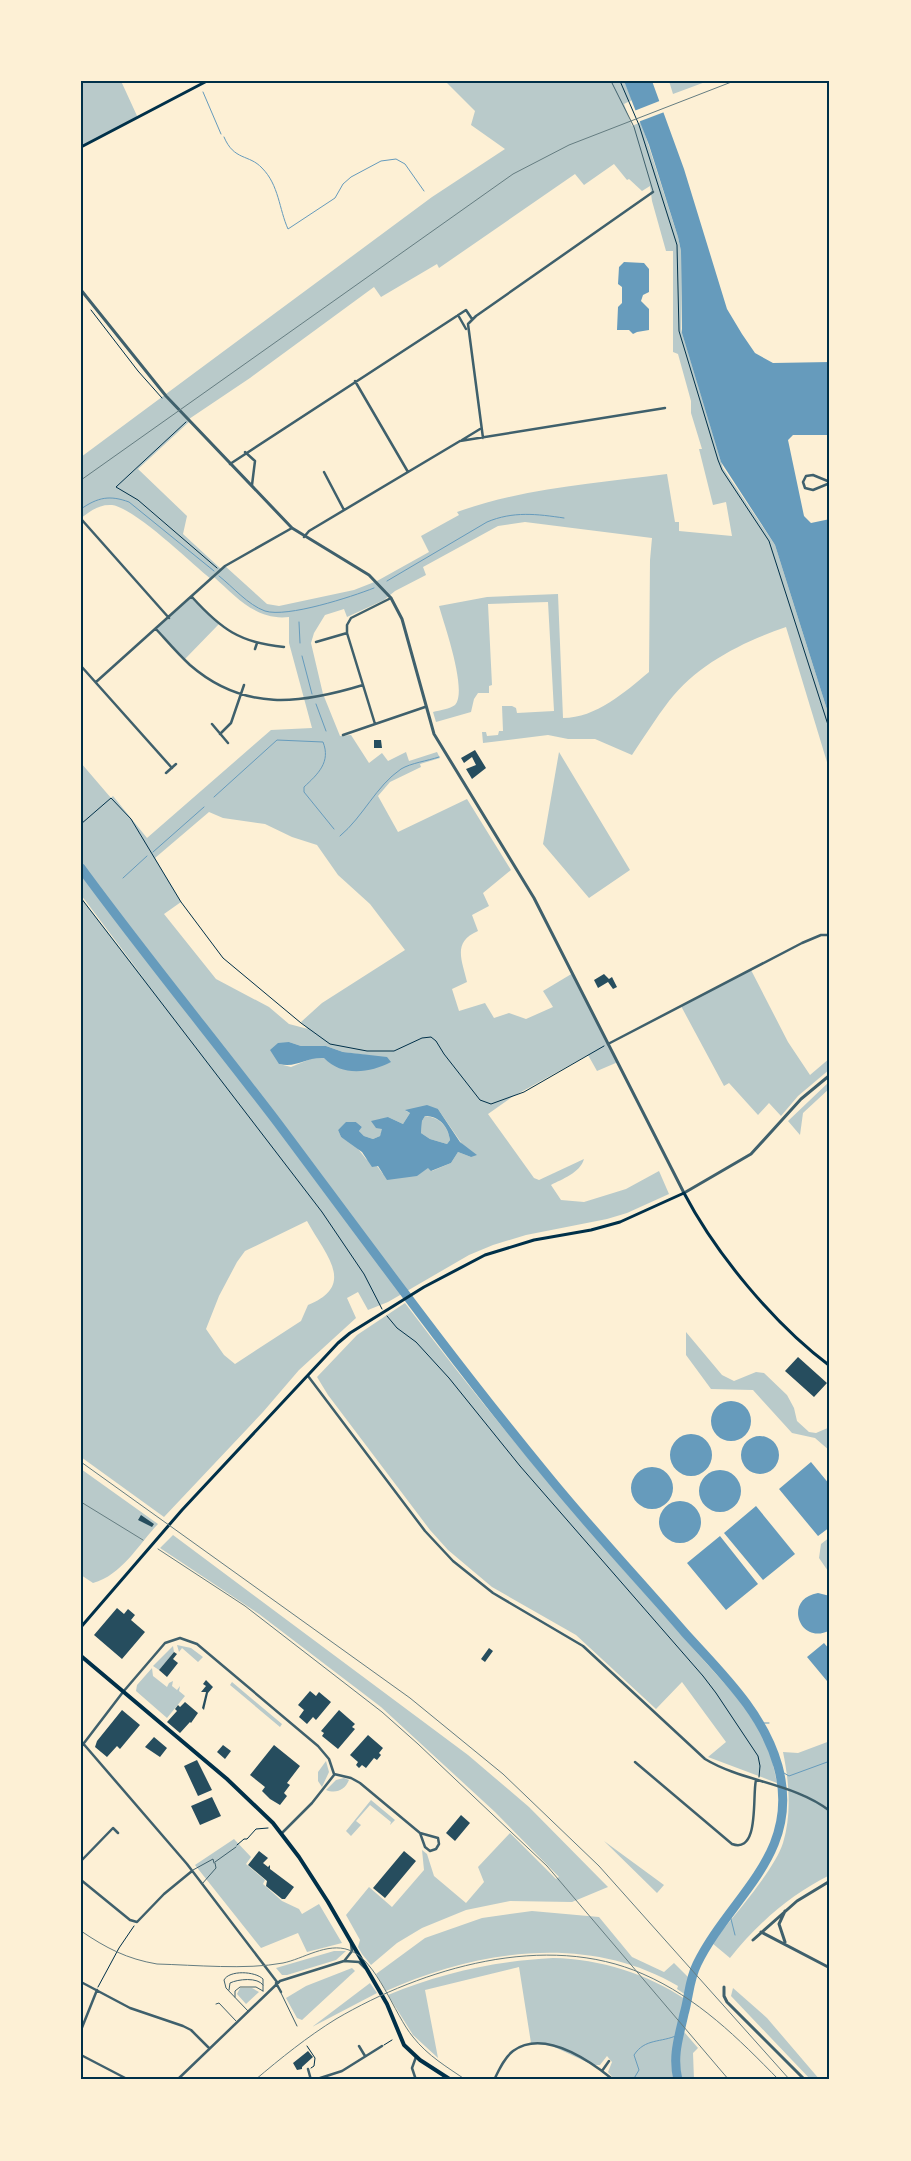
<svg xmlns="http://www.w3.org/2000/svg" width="911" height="2161" viewBox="0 0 911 2161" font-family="'Roboto Condensed',sans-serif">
<rect width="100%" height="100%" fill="#fdf0d5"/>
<!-- green -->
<path fill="#b9caca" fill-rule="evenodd" d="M81 81H121L138 118 81 147Z
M445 81H624L632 100 624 104 632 126 641 122 678 237 681 251V329L684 339 723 468 775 545 830 719V772L786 627C742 642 698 664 669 701 656 718 644 737 632 755L595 739H568L548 735 483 743 482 732H486L487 736 498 735 499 731H503L502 706H512L516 708 517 713 554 711 548 602 488 604 492 685 489 686V693H478L474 699 471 712 436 722 433 712C440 710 450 709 455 705 468 691 444 624 439 606L487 597 558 594 563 718C596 718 625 692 649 672L650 560 652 538 525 522 498 526 423 567 426 575 395 591 384 600 347 617 344 609 325 615 314 633 311 643 323 694 340 736 351 735 369 763 382 753 388 761 406 752 409 761 437 752 440 758 420 764 421 767 390 782 378 796 398 832 467 799 511 870 483 893 489 906 472 915 478 931C452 942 462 960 467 982L452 989 459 1011 485 1003 494 1018 509 1013 526 1019 553 1007 543 991 573 973 618 1062 597 1071 588 1055 512 1097 488 1114 534 1178 539 1180 584 1159C580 1173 562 1179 551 1185L561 1200 584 1202 626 1189 659 1171 669 1194 627 1213 607 1219 526 1235 493 1245 469 1255 388 1302 368 1310 358 1292 347 1298 356 1318 299 1370 263 1412 164 1517 81 1457V898L146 981 81 895V763L111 798 113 796 147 838 271 730 312 728 289 643V617C257 621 236 597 214 577L211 579C191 563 135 508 112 505 99 504 91 511 81 518V457L432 197 505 149 471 125 475 111ZM614 164 627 180 629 179 642 191 650 186 652 201 666 251H673V352L678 354 691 401V413L702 449H699L713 505 726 502 732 536 679 531V522H675L667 474C597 483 524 488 457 512L459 515 421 536 429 552 377 581 354 590 279 606 267 604 225 566 221 569 183 534 187 516 138 469 190 421 189 419 250 378 374 287 381 297 437 264 439 268 575 174 584 185ZM209 812 223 818 265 824 292 837 317 845 338 875 370 904 405 950 322 1003 301 1022 308 1029 289 1024 269 1007 216 979 164 914 181 902 155 858ZM289 1042 301 1046H326L343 1052 365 1055 313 1058 291 1067 279 1064ZM438 1109 471 1157 458 1152 451 1163 432 1171 428 1167 383 1174 377 1166 366 1159 355 1145 341 1137 338 1130 347 1122H356L362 1127 359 1131 364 1136 373 1139 380 1136 388 1117 403 1124 410 1113 406 1111ZM307 1221C324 1253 358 1285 308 1305L301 1321 235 1364 224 1355 206 1329 219 1296 237 1262 245 1251Z
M669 81H708L673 94Z
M192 597 219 624 185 659 156 629Z
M559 752 630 870 589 898 543 844Z
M751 970 788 1042 810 1075 830 1058V1069L798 1096 781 1116 769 1103 758 1115 729 1083 724 1086 681 1006Z
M830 1081V1088L803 1113 800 1135 788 1121Z
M425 1116C439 1117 448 1126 450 1140L447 1144 430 1139 421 1133 422 1121Z
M405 1303C510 1443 625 1573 742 1703L759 1730 762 1732 769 1746 777 1783 708 1757 726 1742 682 1682 656 1709 576 1635 492 1587 448 1550 430 1530 328 1395 317 1377 357 1335Z
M686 1332 722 1375 734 1381 756 1372 764 1373 787 1395 794 1408 797 1421 809 1432 816 1433 830 1427V1451L815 1438 792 1433 753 1390 711 1389 686 1355Z
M81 1469 158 1524C138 1545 122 1575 93 1583L81 1575Z
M173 1535 468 1755 529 1807 608 1887 572 1902 510 1901 466 1910 422 1928 397 1943 371 1965 362 1954 358 1947 360 1940 346 1915 369 1887 392 1907 424 1870 422 1850 427 1854 434 1876 466 1903 484 1882 478 1867 510 1833 556 1879 559 1877 495 1812 381 1707 259 1614 160 1548Z
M830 1537V1574L819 1558 821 1544Z
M177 1645 191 1648 203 1657 198 1662 182 1648 179 1652Z
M173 1646 174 1652 159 1670 153 1666Z
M152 1668 153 1676 167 1687 169 1683 173 1681 172 1686 177 1690 180 1686 179 1691 185 1696 167 1718 136 1691 137 1685Z
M232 1682 282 1724 280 1727 230 1685Z
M830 1741V1875C791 1894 757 1924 730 1958L712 1943C731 1919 774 1871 783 1843 792 1814 789 1781 783 1752L798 1753Z
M326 1761 329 1772 322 1787 318 1781V1772Z
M344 1778 349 1780C345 1790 336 1794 326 1790L336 1780Z
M371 1800 395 1820 390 1825 391 1822 370 1805 356 1821 361 1825 351 1836 346 1831Z
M234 1839 251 1857 246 1864 265 1880 263 1884 282 1901 299 1909 302 1914 319 1904 342 1943 307 1952 298 1933 261 1948 195 1865Z
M604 1841 664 1885 657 1893Z
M532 1911 599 1917 632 1957 664 1972 674 1963 690 1979 686 1995 677 1989 678 1986C588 1933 477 1950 386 1991L376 1974 425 1938 482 1918Z
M334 1951H346L336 1960 287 1975H282L276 1968Z
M553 1958C601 1959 647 1974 685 1999L678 2025 698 2048 693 2053 694 2080H615L608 2072 612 2062 607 2056 600 2065H593L550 2045 531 2043 519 1967 425 1990 438 2058 413 2035 388 1995C441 1973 495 1961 553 1958Z
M352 1968 355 1971 302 2020 297 2018 286 1998 306 1986Z
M370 1983 377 1993 312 2027Z
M240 1988H252L259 1992 246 2004 237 1994Z
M733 1988 767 2018 820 2080H811L731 1996Z"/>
<!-- water -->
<path fill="#669bbc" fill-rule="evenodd" d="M624 81H652L684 169 727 309 742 334 755 353 773 363 830 362V435H793L788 440 804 516 811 523 830 519V719L775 545 721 462 682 333 681 251 678 237 649 145Z
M624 262 644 263 649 269V292L643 295 641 301 649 309V330L637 332 633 334 629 330H617L618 307 622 303V287L618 284 619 267Z
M289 1042 301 1046H326L343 1052 387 1057 391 1062C370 1073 342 1077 324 1058 305 1057 298 1068 279 1064L270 1050 278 1043Z
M427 1105 438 1109 460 1142 477 1155 471 1157 458 1152 451 1163 431 1171 428 1168 417 1176 387 1180 378 1166 372 1167 362 1152 341 1137 338 1130 346 1122H356L362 1127 359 1131 364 1136 373 1139 380 1136 382 1129 376 1128 371 1121 388 1117 403 1124 410 1113 405 1110ZM425 1116C439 1116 448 1126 450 1140L447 1144 430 1139 421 1133 422 1121Z
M711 1421a20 20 0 1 1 40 0a20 20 0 1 1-40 0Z
M670 1455a21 21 0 1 1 42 0a21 21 0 1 1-42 0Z
M741 1455a19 19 0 1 1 38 0a19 19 0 1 1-38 0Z
M811 1462 830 1485V1527L818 1536 779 1489Z
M631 1488a21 21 0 1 1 42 0a21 21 0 1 1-42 0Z
M699 1491a21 21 0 1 1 42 0a21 21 0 1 1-42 0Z
M659 1522a21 21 0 1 1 42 0a21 21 0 1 1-42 0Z
M756 1506 795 1554 763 1580 724 1533Z
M720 1536 758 1584 726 1610 687 1563Z
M818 1593 830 1596V1630C800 1647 782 1599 818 1593Z
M824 1643 830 1650V1678L827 1681 807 1657Z"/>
<!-- pier -->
<path fill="#fdf0d5" d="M662 100 667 111 638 122 634 111Z"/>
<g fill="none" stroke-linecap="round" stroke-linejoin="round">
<!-- stream -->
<path stroke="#669bbc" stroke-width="1" d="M203 92 221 134
M224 137C234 161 249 154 262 168 279 185 279 209 288 229L335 198 343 184 351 177 381 161 396 159 405 164 424 191
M81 509C98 497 110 495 129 502L214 571
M219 576C233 587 248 605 265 611 287 618 351 597 374 588
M387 581 487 522C513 511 537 514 564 518
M299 622 300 643
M302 656 312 694
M316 704 326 731
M214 797 277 740 323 742C331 762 318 774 304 787V792L334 829
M340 836C363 817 376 786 401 769 411 763 427 761 439 757
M153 852 204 807
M123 878 147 856
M760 1723H769
M779 1770 789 1776 830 1761
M730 1915 735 1935
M633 2080 639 2070 634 2055C645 2038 661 2043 678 2035"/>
<!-- river -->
<path stroke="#669bbc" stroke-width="9" d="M81 868C144 954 212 1037 277 1122 366 1241 453 1361 548 1476 592 1530 640 1581 685 1633 721 1673 763 1712 778 1766 802 1854 731 1895 697 1964 689 1980 689 1997 684 2014 679 2037 672 2056 678 2080"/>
</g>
<!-- building -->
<path fill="#264d5e" d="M374 740H381L382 748H374Z
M475 750 486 768 472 779 466 769 476 765 472 757 464 763 461 758Z
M604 974 609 979 612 977 617 987 613 989 608 982 598 988 594 980Z
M798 1357 827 1383 814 1397 785 1371Z
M141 1515 154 1524 152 1527 138 1520Z
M117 1608 124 1614 128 1609 135 1615 131 1620 145 1632 122 1659 94 1635Z
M489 1648 493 1651 485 1662 481 1659Z
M174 1652 177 1654 173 1659 178 1663 167 1677 159 1670Z
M206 1680 213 1687 208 1693 204 1710 202 1708 206 1692H201L206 1686 203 1684Z
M310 1691 316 1696 319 1692 331 1702 316 1720 313 1717 307 1724 299 1717 304 1710 298 1705Z
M185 1702 198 1713 191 1723 190 1722 180 1733 167 1722 177 1711 175 1709 178 1705 180 1707Z
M122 1710 140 1725 120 1749 117 1746 107 1757 95 1747 97 1741Z
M339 1710 355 1724 352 1727 355 1729 338 1749 322 1736 324 1733 321 1731Z
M368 1735 383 1748 379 1753 381 1755 377 1760 374 1758 366 1768 362 1765 359 1768 356 1765 358 1762 350 1755Z
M154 1737 167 1748 160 1757 145 1747Z
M223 1745 231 1751 225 1759 217 1752Z
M274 1745 300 1766 287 1783 290 1785 284 1793 287 1796 280 1805 270 1799 262 1791 265 1787 250 1775Z
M197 1760 212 1790 198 1796 184 1766Z
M212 1797 221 1816 200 1825 191 1806Z
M461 1815 470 1823 455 1841 446 1833Z
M259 1851 268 1858 263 1863 268 1867 270 1865V1869L294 1887 285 1899H282L266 1886 267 1881 248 1865Z
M404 1851 416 1861 385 1898 373 1888Z
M308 2051 313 2057 302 2067V2069L297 2070 293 2063Z"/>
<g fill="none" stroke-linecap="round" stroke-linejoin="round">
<!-- path -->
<path stroke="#003049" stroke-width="1" d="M620 81 639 125 677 245 679 331 718 460 722 470 769 541 830 731
M91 310 138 371 162 398
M186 422 116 487 138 500 217 568
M81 824 111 798 131 819 181 902 223 958 301 1023 330 1044 367 1051H394L422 1038 431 1037 436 1041 444 1054 480 1100 491 1104 524 1092 604 1046
M81 898 322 1212 364 1274 382 1309
M387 1316 397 1328 416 1342 449 1378 520 1466 703 1676 716 1693 758 1756 760 1766 759 1777
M237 1845 244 1839H247L256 1829 268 1828
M98 1987 119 1948 134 1926
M384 2045 392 2040
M307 2046 315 2058 314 2066 311 2068"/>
<!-- service -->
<path stroke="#3f606c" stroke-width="1" d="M611 81 634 127 653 191
M215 1862 236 1847
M193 1870 213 1859 214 1863
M202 1884 216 1868 215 1863
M229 1990 230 1983C238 1979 258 1977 263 1985
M281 1993 297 2026
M235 1997V1991L240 1987H256L263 1991
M216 2004 219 2003 236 2021
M248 2011 226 1988 224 1980C229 1970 255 1971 263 1979V1991"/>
<!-- minor -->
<path stroke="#3f606c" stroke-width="2.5" d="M458 315 466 329
M355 381 408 472
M483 438 468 324 476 316 653 192
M462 440 480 429
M245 452 255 461 252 485
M230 464 466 310 472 319
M324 472 344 510
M830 482 813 475 806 476 803 482 805 488 813 490 830 483
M82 520 169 618
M304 537 309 531 460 441 665 408
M192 597C221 629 240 643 284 647
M156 629C167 641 178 654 190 665 244 712 301 704 363 685
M316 642 347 633
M255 649 257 643
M81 666 172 768
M96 682 225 566 292 528
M212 724 228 743
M375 724 347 633V625L351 618 391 598
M220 734 231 723 244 685
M343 735 425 707
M166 773 176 764
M608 1044 802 943 821 935H830
M308 1376 425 1531 453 1561 493 1593 583 1646 705 1759C743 1782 794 1783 830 1811
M81 1741 187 1864 277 1982
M81 1747 123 1692 165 1643 180 1638 197 1644 318 1746 329 1759 334 1774
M635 1762 732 1844C760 1854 752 1796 756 1780
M334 1774 351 1778 360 1783 420 1833 425 1847 430 1851 436 1849 439 1844 438 1838 420 1833
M282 1833 312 1803 334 1775
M81 1861 113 1828 118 1833
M81 1880 130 1920 137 1922 164 1894 192 1871
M345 1960 352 1951 351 1944
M81 1982 130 2008 183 2026 191 2030 209 2048
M276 1983 281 1992
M81 2030 97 1990
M359 2046 365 2056
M81 2055 129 2080
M416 2057 412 2068 416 2080
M308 2069 311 2080
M602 2071 609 2061
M177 2080 280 1981 344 1961 359 1962 365 1968
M314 2080 342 2071 382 2046
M494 2080C499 2070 504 2058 513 2051 544 2029 587 2059 611 2078"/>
<!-- tertiary -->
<path stroke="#3f606c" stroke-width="3" d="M81 290 166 396 292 528 369 575 391 598 402 619 434 734 534 898 684 1193 751 1154 801 1099 830 1075
M785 1911 779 1924 785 1942
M761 1932 830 1968
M753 1940 797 1901 830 1881
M724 1987V1996L727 2002 805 2080"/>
<!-- secondary -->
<path stroke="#003049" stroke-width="3" d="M81 147 207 81
M81 1627 182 1510 338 1343 350 1333 424 1287 485 1255 534 1240 591 1230 620 1222 684 1193C716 1254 774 1324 830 1366"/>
<!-- primary -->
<path stroke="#003049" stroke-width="4" d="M81 1656 227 1779 273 1823 299 1857 328 1902 387 2004 404 2045 420 2060 451 2080"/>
<!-- rail -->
<path stroke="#657d81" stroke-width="1" d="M81 480 513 174 569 145 734 81
M81 1462 410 1698 503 1774 599 1866 790 2080
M81 1502 143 1540
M158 1549 245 1606 382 1712 418 1744 547 1866 729 2080
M81 1931C106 1948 127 1959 157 1964 195 1965 246 1970 283 1963 303 1959 327 1942 349 1950 377 1960 394 2014 413 2037 428 2056 447 2067 466 2080
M255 2080C281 2058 307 2037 336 2019 423 1968 546 1931 643 1974 698 1998 738 2038 779 2080"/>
</g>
<!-- border -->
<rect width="911" height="2161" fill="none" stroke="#fdf0d5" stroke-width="165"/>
<rect x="82" y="82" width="746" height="1996" fill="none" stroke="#003049" stroke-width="2"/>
</svg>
